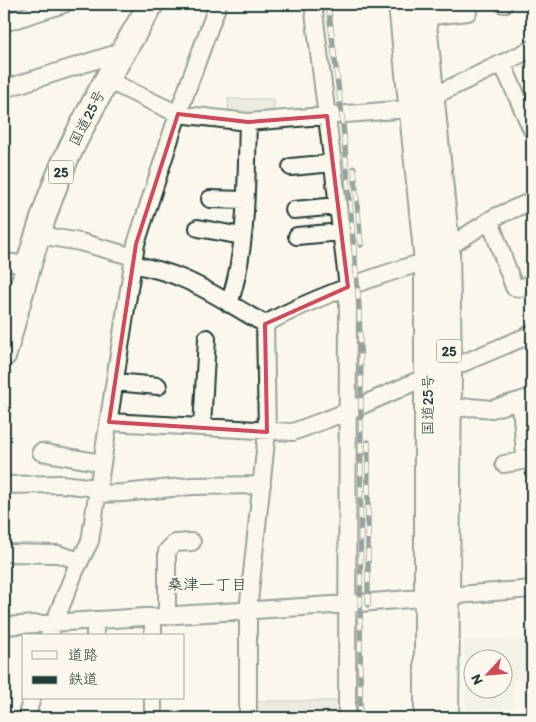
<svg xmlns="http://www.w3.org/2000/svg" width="536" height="722" viewBox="0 0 536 722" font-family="Itim,'Klee One',sans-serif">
<rect width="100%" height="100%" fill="#fbf7ec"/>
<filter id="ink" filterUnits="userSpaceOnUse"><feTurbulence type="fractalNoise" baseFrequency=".02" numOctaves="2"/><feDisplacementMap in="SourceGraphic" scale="10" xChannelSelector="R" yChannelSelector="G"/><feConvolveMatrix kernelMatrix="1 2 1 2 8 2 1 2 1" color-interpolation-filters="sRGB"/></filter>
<g filter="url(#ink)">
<!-- built -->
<path fill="#eae9de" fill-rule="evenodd" d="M532 639V679L513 680 514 708 466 710 464 641ZM474 660H504V690H474Z"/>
<!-- green -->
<path fill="#dbdcd1" stroke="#7d8c82" d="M228 99H274V114H229Z
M255 701H338V718H255Z"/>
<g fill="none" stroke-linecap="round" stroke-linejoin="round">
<defs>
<path id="minor" d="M313 4 348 287 347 718
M503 4H504
M423 17 468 12
M4 23 64 4
M502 63 532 130
M107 80 178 114 248 122 421 108
M4 89 124 51
M431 97 532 49
M291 167 333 163
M210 199 245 200
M294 210 338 206
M490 221 514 287 520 288 532 283
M198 228 242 236
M39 235 80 242 134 257
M297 236 341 232
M447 248 495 217 532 201
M4 262 29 265
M133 264C149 268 166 271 181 278 211 290 237 309 265 324 316 296 372 277 427 261
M229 304C248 248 246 181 248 122
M449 369 532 334
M115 382 158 386
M449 410 470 407 492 409 532 397
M109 422 293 432 349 411 428 376
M202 427 207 338
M41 452 102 463
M504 464 522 461 525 456 522 416 517 402
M4 485 61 484 97 488
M96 494 123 493 192 486 262 485
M4 553 58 554 80 561
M167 616V551L175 543 192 542
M95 620V636
M4 626 348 604 532 589
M49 636 75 571 90 541 136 244 178 114 218 4
M153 636V617
M26 718 32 698
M153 718V698
M248 718V611L267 432 265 324"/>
<path id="highway" d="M401 4 427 261V718
M422 4 447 248 449 369 446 718
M4 354C22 290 38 222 65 161 90 107 121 55 151 4"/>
</defs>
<!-- minor casing -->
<use href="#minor" stroke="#1f3d34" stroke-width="20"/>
<!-- highway casing -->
<use href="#highway" stroke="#1f3d34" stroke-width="28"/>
<!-- minor -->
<use href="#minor" stroke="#fbf7ec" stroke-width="16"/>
<!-- highway -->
<use href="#highway" stroke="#fbf7ec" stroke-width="24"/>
<defs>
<path id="rail" d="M328 4 343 125 359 306 361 382 360 718
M354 168 361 245
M368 605V442"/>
</defs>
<!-- rail casing -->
<use href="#rail" stroke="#1f3d34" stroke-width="5.5"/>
<!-- rail -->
<use href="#rail" stroke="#fbf7ec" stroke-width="4" stroke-dasharray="11" stroke-linecap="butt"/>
</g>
</g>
<!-- marked area -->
<path d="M0 0H536V722H0ZM178 114 248 122 327 116 348 287 265 324 267 432 109 422 136 244Z" fill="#fbf7ec" fill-opacity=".55" fill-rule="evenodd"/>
<path fill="none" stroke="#d1495b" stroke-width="4" stroke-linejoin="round" d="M178 114 248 122 327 116 348 287 265 324 267 432 109 422 136 244Z"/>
<g text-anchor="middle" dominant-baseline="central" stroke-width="4" stroke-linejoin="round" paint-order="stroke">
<!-- shield labels -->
<g fill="#fbf7ec" stroke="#61756b" stroke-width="1">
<rect x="48.5" y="160.5" width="25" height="23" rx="4"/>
<rect x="436.5" y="339.5" width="25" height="23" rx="4"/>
</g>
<g font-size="14" font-weight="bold" fill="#1f3d34">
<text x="61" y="172">25</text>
<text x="449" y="351">25</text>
</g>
<!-- street labels -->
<g font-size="15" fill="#1f3d34" stroke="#fbf7ec">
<text transform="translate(87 118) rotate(-63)">国道25号</text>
<text transform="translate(428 405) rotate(-90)">国道25号</text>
</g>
<!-- neighbourhood labels -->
<g font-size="16" fill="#1f3d34" stroke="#fbf7ec">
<text x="207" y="584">桑津一丁目</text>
</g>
</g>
<!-- margin -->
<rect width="536" height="722" fill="none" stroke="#fbf7ec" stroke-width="20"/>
<rect x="10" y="10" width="516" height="702" fill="none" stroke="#1f3d34" stroke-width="2" filter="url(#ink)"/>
<!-- legend -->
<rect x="22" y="634" width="162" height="65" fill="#fbf7ec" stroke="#a3ada2"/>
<rect x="32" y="651" width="25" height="8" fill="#fbf7ec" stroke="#a3ada2"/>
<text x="68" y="660" font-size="15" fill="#1f3d34">道路</text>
<rect x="32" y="676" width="25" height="8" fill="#1f3d34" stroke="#a3ada2"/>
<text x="68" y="684" font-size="15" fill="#1f3d34">鉄道</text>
<!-- north arrow -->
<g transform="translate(488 674) rotate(244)"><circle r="24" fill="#fbf7ec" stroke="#a3ada2"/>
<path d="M0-4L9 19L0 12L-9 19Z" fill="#d1495b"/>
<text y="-8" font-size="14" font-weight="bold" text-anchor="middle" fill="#1f3d34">N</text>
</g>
</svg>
